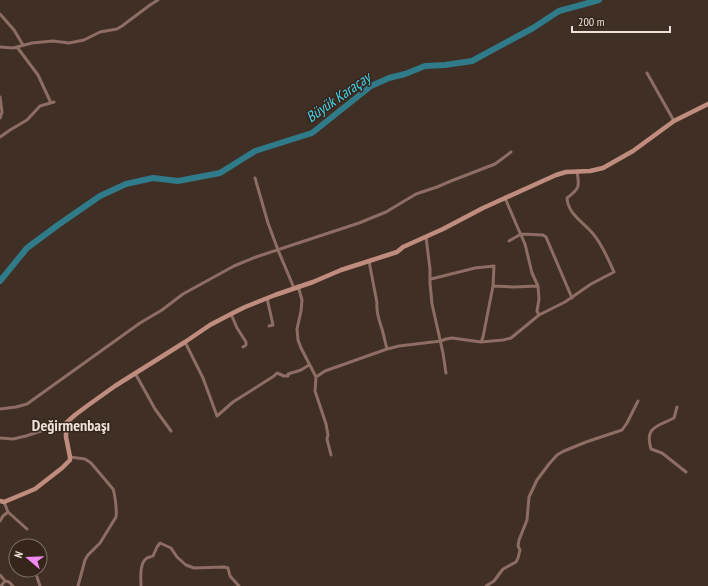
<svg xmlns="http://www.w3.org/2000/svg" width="708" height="586" viewBox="0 0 708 586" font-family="'PT Sans Narrow',sans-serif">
<rect width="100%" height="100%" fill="#402f24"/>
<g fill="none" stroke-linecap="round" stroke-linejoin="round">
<!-- river -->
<path stroke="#2f7b89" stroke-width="6" d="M0 281 27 248 58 225 100 196 126 184 153 178 178 181 220 173 255 151 312 133 371 86 389 78 405 74 425 66 445 65 472 61 533 28 559 11 599 0"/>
<!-- street -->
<path stroke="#8d6d64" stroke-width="3" d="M0 14 14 30 23 45
M0 47 13 48 32 43 53 41 69 43 84 40 100 32 117 29 122 26 150 5 158 0
M17 47 38 75 51 103
M647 73 674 121
M0 97 2 112 0 118
M0 137 10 130 27 120 40 106 54 102
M255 178 268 223 278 250 294 288
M505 198 517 226 525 244 532 273 538 286 539 299 537 311 539 315
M426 237 430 269V283L432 304 443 353 446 373
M509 241 521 234 543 235 546 237 572 298
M369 261 377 303C376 313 379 320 382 329 384 336 385 342 387 349
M431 279 475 268 494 266 493 286 483 337 481 342
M298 286 302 300 301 311 297 329 298 340 301 348 316 377 315 391 326 424 328 435 327 439 331 455
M493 286 514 287 538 286
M267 298 273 325 269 326
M231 314 237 328 246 342V345L243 347
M185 342 203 378 217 416 233 402 274 376 277 373 284 376H288V374L301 370 309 365
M135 373 155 409 171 431
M316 377 325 371 387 349 399 346 441 341 446 339 452 338 481 342 503 340 511 338 539 315 565 302 591 284 614 272C608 259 603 246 594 235 585 223 568 215 567 198 579 189 580 187 577 172
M677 407 674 418C659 426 644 426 651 449L662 453 686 472
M0 409 16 407 27 404 140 323 162 310 183 294 234 266 256 257 359 223 386 212 416 194 437 187 451 181 495 164 511 152
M0 438 13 439 26 436 50 428 58 424 66 423
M70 457 85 459 91 463 113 489C115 494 117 512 116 517L100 543 88 555 85 560 78 586
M8 512 27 529
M0 521 3 516 8 512 4 502
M0 575 5 581 1 586
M37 577 40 586
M5 581 9 582 13 586
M141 586C141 578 139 563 147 558 149 557 151 557 153 556L157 547 160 543 171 548 177 557 186 565 194 568 224 567 228 568 230 576 239 586
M486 586 494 581 503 569 516 562 518 558 520 550 518 546 519 540 527 520 529 497 537 480 549 464 557 455 564 451 586 442 622 430 627 423 638 401"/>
<!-- secondary -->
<path stroke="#bf8c7f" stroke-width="4.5" d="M0 501 4 502 35 489 62 468 70 460V457L66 437V423L75 415 87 406 115 386 185 342 210 325 231 314 245 307 275 295 313 282 341 270 397 252 403 247 443 229 483 208 556 175 566 172 590 171 603 168 633 151 674 121 708 104"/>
</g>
<g text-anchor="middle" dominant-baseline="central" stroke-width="3" stroke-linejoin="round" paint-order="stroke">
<!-- water labels -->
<g font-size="15" font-style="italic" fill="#3fd4ee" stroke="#35251a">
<text transform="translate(338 97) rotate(-35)">Büyük Karaçay</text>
</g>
<!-- quarter labels -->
<g font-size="16" font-weight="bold" fill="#ede1da" stroke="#35251a">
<text x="71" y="425">Değirmenbaşı</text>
</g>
</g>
<!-- north arrow -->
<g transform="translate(28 558) rotate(289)"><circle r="19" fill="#35251a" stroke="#7f7067"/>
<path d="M0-3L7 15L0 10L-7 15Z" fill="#f28af2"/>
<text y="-6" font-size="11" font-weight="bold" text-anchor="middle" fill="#ede1da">N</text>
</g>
<!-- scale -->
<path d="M572 26v6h98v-6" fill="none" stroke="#ede1da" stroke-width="2"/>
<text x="578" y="26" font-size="12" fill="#ede1da" stroke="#35251a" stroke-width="3" paint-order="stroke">200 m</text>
</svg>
